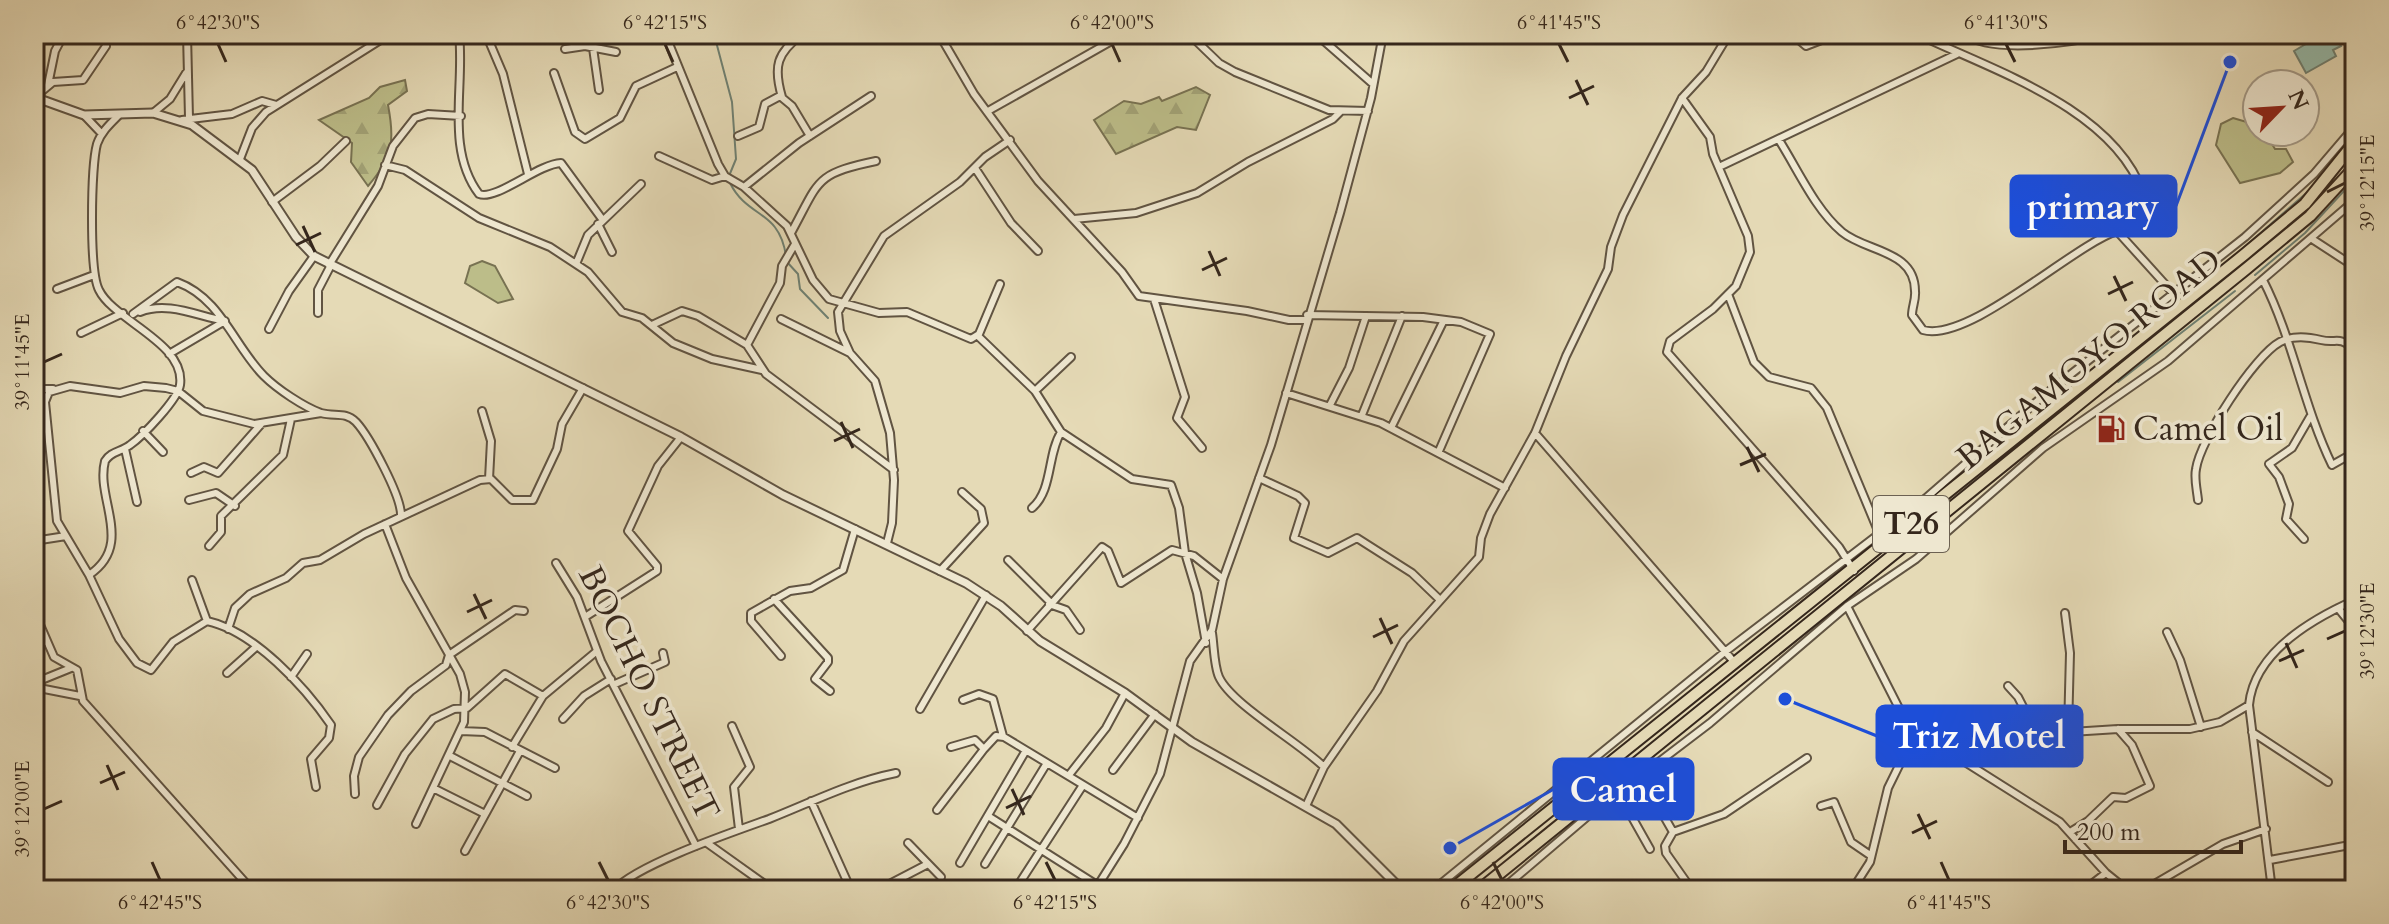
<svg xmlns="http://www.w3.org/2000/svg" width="2389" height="924" viewBox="0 0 2389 924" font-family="Cardo,serif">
<defs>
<pattern id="forest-firs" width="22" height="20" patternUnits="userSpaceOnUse" patternTransform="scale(2)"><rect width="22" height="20" fill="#bcbd89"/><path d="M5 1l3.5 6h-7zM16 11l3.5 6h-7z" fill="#a2a276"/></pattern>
</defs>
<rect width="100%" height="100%" fill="#e5dab6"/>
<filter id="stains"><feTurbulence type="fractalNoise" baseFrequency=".0025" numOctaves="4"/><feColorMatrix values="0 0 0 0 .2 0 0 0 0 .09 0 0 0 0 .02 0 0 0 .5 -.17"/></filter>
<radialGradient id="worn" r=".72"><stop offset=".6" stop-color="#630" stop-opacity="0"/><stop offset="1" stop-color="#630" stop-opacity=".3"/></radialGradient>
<!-- green -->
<path fill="#bcbd89" stroke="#787252" stroke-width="2" d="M2233 118 2257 125V132H2265L2275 149H2286L2293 162 2280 173 2240 183 2216 145 2221 124Z
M482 261 495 266 513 299 498 303 465 283 470 266Z"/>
<!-- forest -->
<path fill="url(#forest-firs)" stroke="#787252" stroke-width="2" d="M405 80 407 91 388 105C395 141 393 157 368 186L351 162 352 143 319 120 369 98 380 87Z
M1196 87 1210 95 1196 130 1177 127 1116 154 1094 120 1124 101 1141 104 1159 97 1162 101Z"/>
<!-- water -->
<path fill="#96bbab" stroke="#6f8072" stroke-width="2" d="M2323 34 2325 39 2334 34 2341 46 2333 50 2336 56 2306 73 2294 51Z"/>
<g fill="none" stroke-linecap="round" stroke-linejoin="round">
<!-- stream -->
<path stroke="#6f8072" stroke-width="2" d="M714 34 732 102 736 159 729 176
M730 183C748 219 779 209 786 256
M2232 258 2311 189
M787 262 798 274 800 289 828 318
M2255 275 2305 233 2355 179
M2118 382 2235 291"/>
<defs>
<path id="minor" d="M187 34 189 118
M459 34C465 86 445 149 479 194 496 201 538 164 561 163L602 219
M486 34 503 74 528 174
M591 34 599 90
M665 34 718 164 725 176 744 187 787 226 813 280 829 299 879 313 907 312 971 339 979 334 1000 284
M939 34 974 94 1038 181 1122 272 1139 296 1247 311 1289 320H1306
M1189 34 1219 63 1235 72 1329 110 1368 111
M1316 34 1373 84
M1792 34 1806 46 1837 34
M1917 34C1992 70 2113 108 2143 193
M1964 34C1994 55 2074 42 2109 34
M2349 34 2355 45
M565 49 585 46 616 52
M554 73 575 132 585 139 620 118 636 86 677 67
M48 85 55 51 64 34
M35 97 53 82 83 80 106 46
M782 97C773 66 777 53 802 34
M1682 98 1710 137 1713 154 1748 236 1750 252 1736 286 1713 309 1670 341 1667 352 1839 547 1854 571
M988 111 1124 34
M153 113 170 99 186 73
M84 115 102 134
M182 120 232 114 262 101 276 105
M738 136 759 127 765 104 780 96 792 106 810 136
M1779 140C1798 170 1815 209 1842 232 1866 252 1915 250 1915 291 1916 299 1912 307 1912 315L1923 330C1969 343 2072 246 2117 231L2173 293
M659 156 712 180 725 176
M240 159 252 128 266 112 390 34
M385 165 405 170 479 218 550 247 588 272 622 312 642 318 673 343 712 359 762 370
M1719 167 1957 54
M975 168 1011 223 1038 251
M744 187 799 143 871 96
M272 202 320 166 346 141
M1074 219 1136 213 1197 193 1248 162 1333 119 1341 111
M598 224 612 252
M791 233C820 180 814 174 876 161
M2312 239 2355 267
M576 264 588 235 641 184
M329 265 378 186 393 146 415 118 428 114 461 116
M2263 280C2293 339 2303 405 2332 465L2355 452
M57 289 94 275
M1728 294 1754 362 1769 377 1811 388 1827 408 1879 533
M1154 299 1185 397 1177 418 1202 448
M140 312C168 301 197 316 225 321
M318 313V290L331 265
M133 314 177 282C221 298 234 346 264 376 277 389 304 407 321 413 335 417 345 411 356 422 369 436 402 497 401 516
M1307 315 1423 317 1461 322 1490 334 1439 451
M781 319 850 353
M652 325 682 311 698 316 747 345 766 374 894 470
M269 329 289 291 314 256
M81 333 123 313
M978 336 1035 391 1061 432 1132 479 1171 485 1179 508 1185 553 1197 593 1206 643
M747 345 780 283 782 266 795 244
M169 354 225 321
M34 389H53
M1035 391 1071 357
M1286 393 1381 423 1505 488
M1330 405 1349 368 1366 316
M482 411 491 441 489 479
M1362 415 1402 316
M1391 428 1444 320
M143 431 163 452
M1535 433 1735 663
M125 449 137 502
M191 473 204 467 218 473 262 423
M1259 478 1298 496 1305 503 1294 538 1328 553 1357 538 1412 573 1438 598
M189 500 216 493 235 506
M2198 500C2197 490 2194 479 2196 469 2200 440 2254 356 2280 342 2293 335 2309 337 2321 340 2338 344 2336 335 2355 349
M1032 508C1053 490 1047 455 1061 432
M385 524 406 578 460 674 465 692 464 722 416 824
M2304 539 2286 519 2289 504 2279 477 2269 464 2292 448 2310 417
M34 541 66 536
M887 543 892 523 894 480 890 433 875 381 850 353 840 331 838 312 884 236 960 182 985 157 1010 140
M209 546 221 532V516L283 455 291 419
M1008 560 1050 602
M556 563 577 597 601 661 696 846
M940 571 984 523 981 509 962 492
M89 575C135 544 95 499 105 461 111 451 121 452 130 445 143 436 178 399 180 385 186 343 114 321 99 290 89 271 91 166 97 144 101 132 111 123 119 115
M192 580 207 621
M774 599 828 658V662L815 679 830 691
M1049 604 1066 610 1080 630
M1847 606 1908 726 2060 822 2106 873 2127 890
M2338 608 2355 629
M34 611 54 657 77 670 83 701 252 890
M2065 613 2070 653 2068 731
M585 617 657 571V566L628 531 658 466 681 437
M228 629 235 608 250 594 286 578 303 563 320 560 364 534 480 480 491 479 512 500H533L557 449 562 424 583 388
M1027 631 1102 547 1108 551 1121 583 1172 550 1194 556 1223 579
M2167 632 2180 660 2201 727
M1212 633C1214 646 1214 666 1219 677 1232 705 1299 742 1324 767
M34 646 46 641
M781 656 751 621V613L790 591 811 588 843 570 855 529
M227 673 256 647
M291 677 307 654
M34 683 71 668
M615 684 665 662 663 653
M2008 686 2018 697 2037 734
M34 687 80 696
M963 700 979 694 993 699 1003 736
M2249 705 2272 890
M920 709 986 595
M563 719 584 696 611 679
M732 726 750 767 734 787 739 829
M461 731 485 732 555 768
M2252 732 2328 782
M1927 741 2118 729H2190L2220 722 2249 705C2254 653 2312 619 2355 600
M512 747 543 696 597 651
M984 749 996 736 1004 737 1138 818
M450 756 527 796
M1113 770 1155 714
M1069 775 1106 728 1125 693
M1641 776 1673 832 1665 846 1666 853 1692 890
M316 787 311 759 329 738 331 725C305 687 254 631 207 621L173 642 151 670 137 663 119 639 89 575 57 521 45 402 49 392 70 386 120 393 144 386 166 388 178 391 203 411 254 424 321 413
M435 789 485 814
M355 794 354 776 359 757 388 715 411 691 446 665 449 655 515 610 524 611
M1619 794 1650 849
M34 799 37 797
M811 801 851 890
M377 805 405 754 433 719 454 709 467 708 505 674 543 696
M1306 806 1324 767 1377 691 1404 641 1479 557 1481 538 1490 514 1535 433 1566 356 1608 269 1611 247 1623 215 1682 98 1706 72 1729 34
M1821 806 1834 802 1851 842 1870 855
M937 810 984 749 975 740 951 747
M988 816 1097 885
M1673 832 1724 814 1807 758
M2070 832 2088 821 2113 797 2126 798 2150 786 2132 745 2118 729
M707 843 773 890
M908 843 941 877
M465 851 520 751
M2270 860 2355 844
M960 863 1025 752
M985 864 1047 763
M614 890C638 864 733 832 769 819 812 802 851 782 896 773
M878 890 926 865
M1015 890 1083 785
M1095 890 1124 844 1160 774 1190 661 1212 630 1223 579 1271 445 1340 213 1371 98 1383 34
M1433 890 1726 651 1926 498 2042 397 2245 237 2314 174 2355 126
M1501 890 1588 816 1710 723 1847 606 1916 559 2043 448 2168 361 2355 200
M1852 890 1870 862 1888 788 1915 733
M2084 890 2106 873
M2144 890 2223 844 2266 829"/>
<path id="tertiary" d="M34 97 84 115 153 113 192 125 252 170 296 237 314 256 681 437 783 495 966 583 1001 606 1040 641 1125 693 1192 742 1336 824 1402 890"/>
<path id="trunk" d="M1451 890 2245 254 2305 204 2355 142
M1479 890 2246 269 2310 216 2355 167"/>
</defs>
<!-- minor casing -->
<use href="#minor" stroke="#615442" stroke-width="10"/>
<!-- tertiary casing -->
<use href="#tertiary" stroke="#615442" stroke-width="11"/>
<!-- trunk casing -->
<use href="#trunk" stroke="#35271c" stroke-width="14"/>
<!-- minor -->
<use href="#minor" stroke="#eee7d0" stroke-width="6"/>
<!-- tertiary -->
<use href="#tertiary" stroke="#eee7d0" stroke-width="7"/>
<!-- trunk -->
<use href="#trunk" stroke="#e5dab6" stroke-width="10"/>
</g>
<!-- ticks -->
<path fill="none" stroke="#35271c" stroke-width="3" d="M218 44 226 62M665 44 673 62M1112 44 1120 62M1559 44 1568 62M2006 44 2015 62M1576 80 1588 105M1569 98 1594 86M2327 192 2345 183M303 226 315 252M296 245 321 233M1209 251 1220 276M1202 270 1227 258M2114 276 2126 301M2108 294 2133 282M44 362 62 354M841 422 853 448M834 441 860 429M1747 447 1759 472M1740 465 1766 454M474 594 486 619M467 612 492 600M1380 618 1392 644M1373 637 1398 625M2327 639 2345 631M2286 643 2297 668M2279 661 2304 650M107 765 118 790M100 783 125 772M1012 789 1024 815M1006 808 1031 796M44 809 62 801M1918 814 1930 839M1912 833 1937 821M152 862 160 880M599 862 608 880M1046 862 1055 880M1493 862 1502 880M1941 862 1949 880"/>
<!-- icons -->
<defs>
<symbol id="fuel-bare" viewBox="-9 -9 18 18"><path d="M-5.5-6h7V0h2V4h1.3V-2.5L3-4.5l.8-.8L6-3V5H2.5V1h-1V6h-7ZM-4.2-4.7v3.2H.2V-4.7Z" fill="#8f2418" stroke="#eee7d0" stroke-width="2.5" paint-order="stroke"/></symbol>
</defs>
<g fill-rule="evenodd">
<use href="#fuel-bare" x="2091" y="409" width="40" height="40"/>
</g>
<g text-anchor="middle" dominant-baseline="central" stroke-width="7" stroke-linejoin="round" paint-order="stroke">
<!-- shield labels -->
<rect fill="#eee7d0" stroke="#6c6152" stroke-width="2" x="1873" y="496" width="76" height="56" rx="6"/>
<g font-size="32" font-weight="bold" fill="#35271c">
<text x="1911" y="524">T26</text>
</g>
<!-- street labels -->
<g font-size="34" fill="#35271c" stroke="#eee7d0">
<text transform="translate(2089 359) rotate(-39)">BAGAMOYO ROAD</text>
<text transform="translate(649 693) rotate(64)">BOCHO STREET</text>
</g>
<!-- poi labels -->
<g font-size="34" fill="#35271c" stroke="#eee7d0" text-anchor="start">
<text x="2133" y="429">Camel Oil</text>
</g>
</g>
<!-- callouts -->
<path fill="none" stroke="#1d4ed8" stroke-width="3" d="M2230 62L2176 206M1785 699L1877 736M1450 848L1554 789"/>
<g fill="#1d4ed8" stroke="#eee7d0" stroke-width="3">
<circle cx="2230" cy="62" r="8"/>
<circle cx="1785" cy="699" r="8"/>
<circle cx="1450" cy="848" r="8"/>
</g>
<g fill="#1d4ed8" stroke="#1d4ed8" stroke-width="3">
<rect x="2011" y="176" width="165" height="60" rx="8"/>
<rect x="1877" y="706" width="205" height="60" rx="8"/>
<rect x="1554" y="759" width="139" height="60" rx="8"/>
</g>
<g font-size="36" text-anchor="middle" font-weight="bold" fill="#fff">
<text x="2093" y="219">primary</text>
<text x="1979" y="748">Triz Motel</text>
<text x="1623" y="802">Camel</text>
</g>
<!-- margin -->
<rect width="2389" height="924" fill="none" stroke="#e5dab6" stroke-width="88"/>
<!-- north arrow -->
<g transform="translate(2281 108) rotate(65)"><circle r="38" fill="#eee7d0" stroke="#a49a88" stroke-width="2"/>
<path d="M0-6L14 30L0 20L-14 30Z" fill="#8f2418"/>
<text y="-12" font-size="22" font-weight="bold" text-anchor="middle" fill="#35271c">N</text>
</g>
<!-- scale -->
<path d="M2065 840v12h176v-12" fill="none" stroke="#35271c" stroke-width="4"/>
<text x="2077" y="840" font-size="24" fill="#35271c" stroke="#eee7d0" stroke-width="6" paint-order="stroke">200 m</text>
<rect x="44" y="44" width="2301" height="836" fill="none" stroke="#35271c" stroke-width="3"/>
<g font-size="20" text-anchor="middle" fill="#35271c">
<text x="218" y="29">6°42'30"S</text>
<text x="665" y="29">6°42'15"S</text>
<text x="1112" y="29">6°42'00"S</text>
<text x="1559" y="29">6°41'45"S</text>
<text x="2006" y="29">6°41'30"S</text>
<text transform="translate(2367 183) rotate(-90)" y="7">39°12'15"E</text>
<text transform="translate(22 362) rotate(-90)" y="7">39°11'45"E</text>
<text transform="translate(2367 631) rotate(-90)" y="7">39°12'30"E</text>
<text transform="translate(22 809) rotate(-90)" y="7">39°12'00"E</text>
<text x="160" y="909">6°42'45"S</text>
<text x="608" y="909">6°42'30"S</text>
<text x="1055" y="909">6°42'15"S</text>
<text x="1502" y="909">6°42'00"S</text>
<text x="1949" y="909">6°41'45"S</text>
</g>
<rect width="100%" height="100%" filter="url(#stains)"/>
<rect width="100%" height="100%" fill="url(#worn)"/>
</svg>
